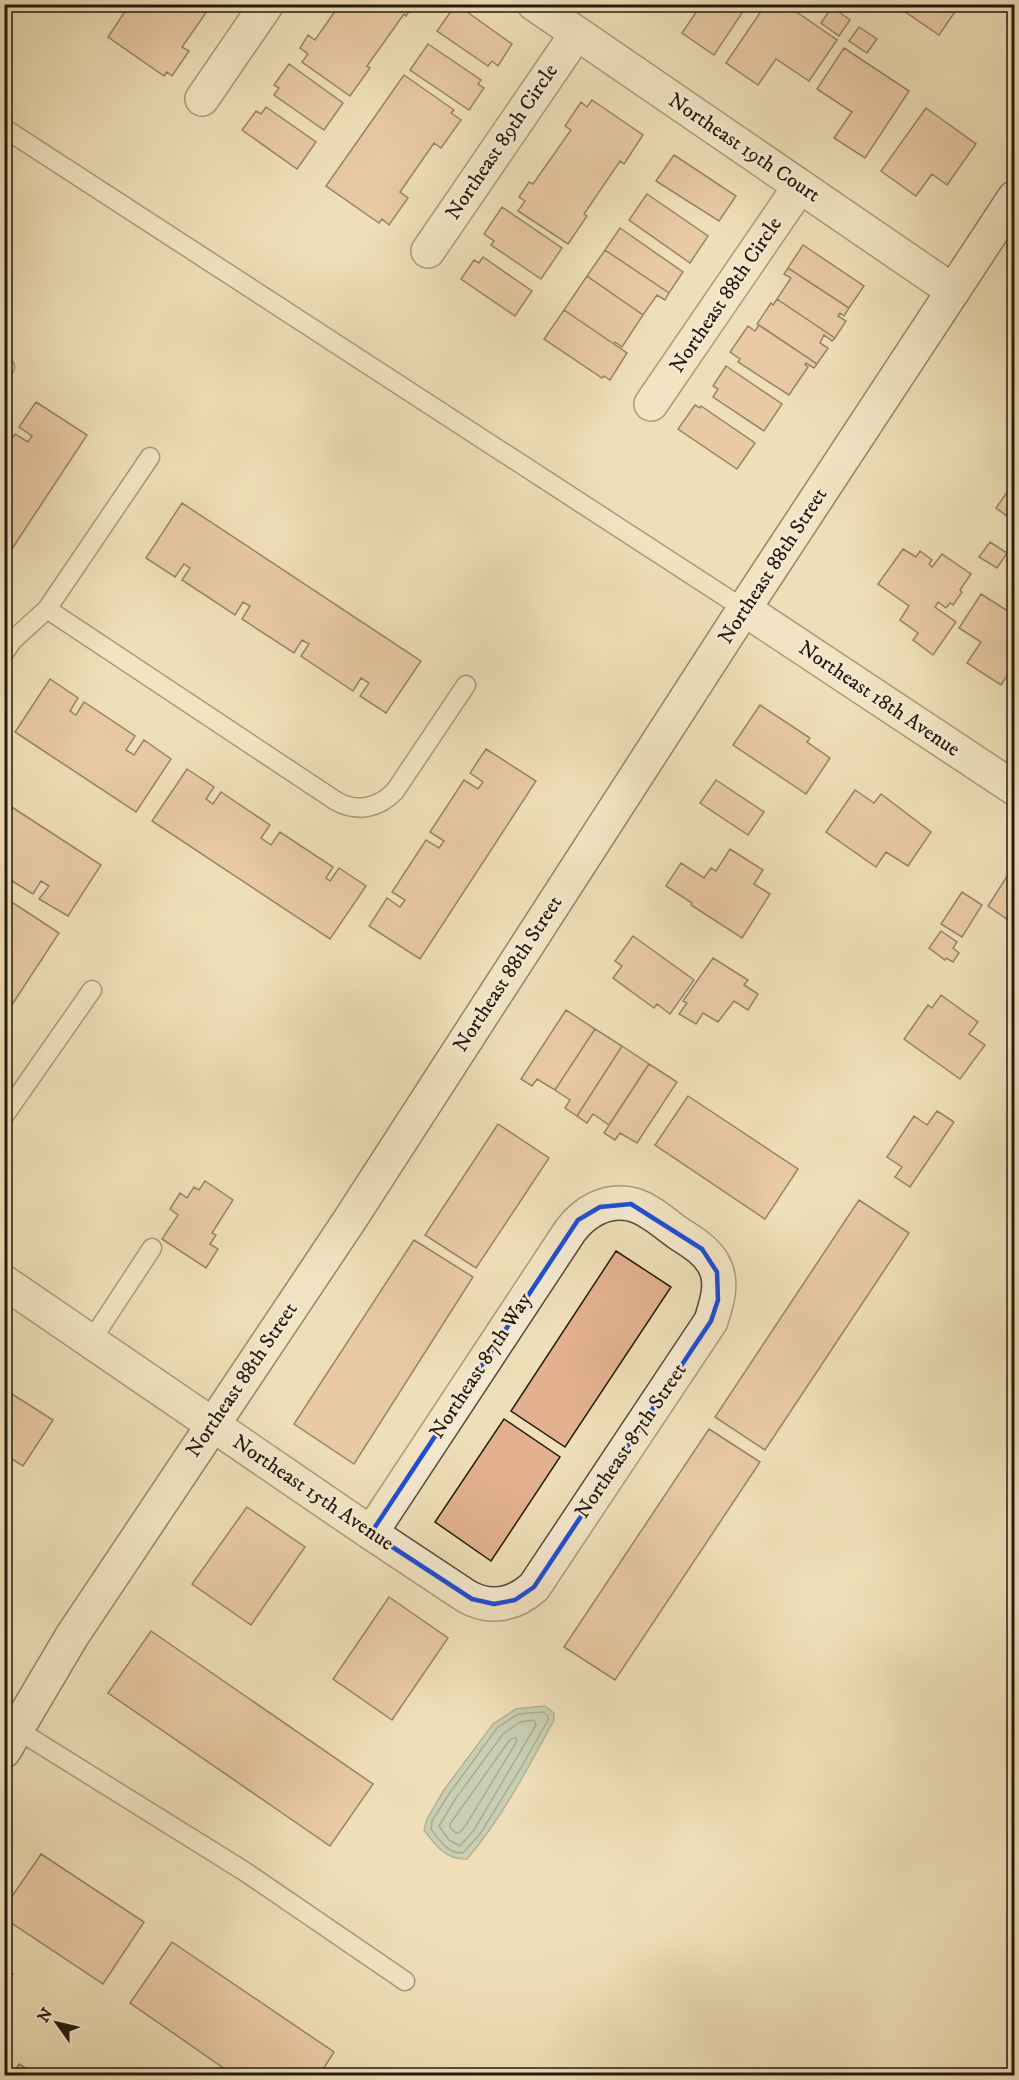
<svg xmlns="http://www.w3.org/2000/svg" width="1019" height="2080" viewBox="0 0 1019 2080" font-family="'IM FELL DW Pica',serif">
<rect width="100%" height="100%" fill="#efdfb8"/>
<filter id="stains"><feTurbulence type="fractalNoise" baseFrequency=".00333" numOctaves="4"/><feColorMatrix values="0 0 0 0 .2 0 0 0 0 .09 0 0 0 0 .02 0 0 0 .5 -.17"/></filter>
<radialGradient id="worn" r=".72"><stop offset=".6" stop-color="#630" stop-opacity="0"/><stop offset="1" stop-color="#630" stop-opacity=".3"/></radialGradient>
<!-- water -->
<path fill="#9abdad" stroke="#6a7c6d" stroke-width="1.5" d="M545 1706 554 1713V1720C528 1768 502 1818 467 1859 446 1860 436 1846 424 1830L427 1819 444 1790 493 1724 516 1709Z"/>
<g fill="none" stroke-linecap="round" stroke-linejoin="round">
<!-- shore -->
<path stroke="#5e6c5e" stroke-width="1.5" d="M543 1712 548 1716V1720L522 1766 480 1834 463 1853C448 1854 439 1840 431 1829L432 1821 449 1794 497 1728 518 1714Z
M534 1720 536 1725 474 1830 460 1846 449 1840 439 1826 456 1798 503 1734 520 1722Z
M513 1738H516L517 1741 466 1825 459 1833H456L450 1827V1824L509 1741Z"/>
</g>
<!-- building -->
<path fill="#e3b18f" stroke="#231a0e" stroke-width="1.5" d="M130 4H212L182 47 189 51 172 76 167 72 164 76 108 37Z
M340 4H414L406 16 404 14 367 66 370 68 350 96 302 62 308 54 300 48 308 35 315 40Z
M456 4 512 44 498 66 492 61 488 66 437 31Z
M694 4H748L714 55 682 33 699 8Z
M766 4H785L837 40 809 81 776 59 758 85 726 63Z
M905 4H964L962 8 959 6 939 35 901 9Z
M832 7 850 20 839 36 821 23Z
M859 27 877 39 867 53 849 41Z
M428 44 481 80 478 84 484 88 469 110 410 70Z
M844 48 909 91 865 158 834 138 852 112 817 89Z
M289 64 343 103 324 130 274 95 279 88 274 85Z
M404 75 454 110 451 113 461 120 441 148 434 143 400 192 408 198 389 225 382 219 379 223 326 186Z
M592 100 643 135 624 164 620 161 584 214 587 216 568 244 518 211 525 201 519 197 529 182 533 184 571 130 565 126 581 102 587 107Z
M266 107 316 142 297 169 242 130 256 111 261 114Z
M926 108 976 144 947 185 932 174 916 196 881 171Z
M674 155 736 196 719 221 656 181Z
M647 194 708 236 690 263 629 220Z
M502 207 562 248 541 279 491 245 494 241 484 234Z
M620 228 683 272 669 293 605 250Z
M803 245 864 286 849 308 788 268Z
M605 250 669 293 665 300 657 295 643 315 587 276Z
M483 257 532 291 515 316 461 279 474 260 479 263Z
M788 268 849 308 844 316 840 313 838 316 846 321 835 338 777 299 791 278 784 274Z
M587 276 643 315 622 347 615 342 614 344 564 310Z
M777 299 835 338 832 341 824 335 820 343 828 348 817 364 757 324 771 303 773 305Z
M564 310 627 353 610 380 604 376 602 378 544 339Z
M759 325 817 364 814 368 806 363 805 365 808 367 789 395 738 362 740 359 730 352 748 326 755 331Z
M726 366 782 404 764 431 713 397 718 389 713 386Z
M36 402 87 435 4 561V450L15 434 28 442 32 436 19 427Z
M695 405 700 408 701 406 755 443 737 469 678 429Z
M1014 482V521L996 508Z
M182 503 421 661 386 713 360 696 369 683 361 678 353 691 301 656 309 644 302 640 294 653 242 619 250 606 243 602 235 615 182 580 190 568 184 564 175 577 146 558Z
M990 542 1007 553 997 568 979 557Z
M903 549 916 557 920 551 932 560 929 564 932 567 942 554 971 574 960 590 962 592 953 605 950 603 946 608 938 602 935 607 956 622 933 655 913 640 918 633 900 620 909 606 878 584Z
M981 594 1014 615V665L1001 685 967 663 981 642 959 628Z
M50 679 78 698 70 711 76 715 84 702 135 736 126 750 134 755 144 740 171 759 136 812 15 732Z
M760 705 810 738 807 742 830 758 806 794 733 745Z
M486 749 536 781 420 959 369 926 387 898 400 907 405 900 392 892 426 840 439 848 444 841 430 832 464 780 478 789 483 782 470 773Z
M187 769 214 787 206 799 213 804 221 792 270 825 261 838 271 845 280 832 333 867 326 878 330 881 339 868 366 886 330 939 152 821Z
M716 780 764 812 748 835 700 803Z
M855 790 874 803 881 794 931 832 908 866 886 852 876 867 826 832Z
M4 802 101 865 68 916 39 899 49 886 41 881 33 894 4 876Z
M730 849 763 870 754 884 770 894 742 938 691 905 692 903 666 886 681 863 704 878 711 868 716 871Z
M1011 870 1014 872V924L988 906Z
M962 892 982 905 962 937 941 924Z
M7 899 59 933 4 1017V904Z
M941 931 957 942 953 948 959 953 953 962 946 958 945 960 929 948Z
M633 936 694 980 670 1014 657 1004 654 1008 613 978 622 966 615 961Z
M713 958 748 980 744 985 758 994 748 1010 734 1001 718 1022 703 1013 696 1024 679 1014 687 1003 683 1001Z
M941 995 978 1022 969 1034 985 1045 960 1079 904 1039 928 1005 932 1008Z
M566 1010 595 1029 555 1090 537 1079 532 1086 521 1079Z
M595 1029 622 1046 577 1116 565 1108 570 1100 555 1090Z
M622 1046 649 1064 609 1125 593 1114 587 1123 577 1116Z
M649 1064 677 1082 637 1143 620 1133 615 1140 604 1133Z
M688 1096 798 1169 765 1219 655 1145Z
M937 1111 954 1122 910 1187 895 1177 902 1167 887 1157 914 1116 927 1125Z
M498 1124 549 1158 476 1268 425 1235Z
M205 1181 233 1200 212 1233 216 1235 210 1244 218 1249 206 1268 162 1239 178 1215 170 1209 180 1193 187 1198 194 1187 199 1190Z
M859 1200 909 1233 765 1450 715 1417Z
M414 1240 473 1277 354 1464 294 1424Z
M616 1251 671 1287 565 1447 511 1411Z
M4 1389 53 1420 23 1466 4 1454Z
M504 1419 560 1457 491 1561 435 1522Z
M709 1429 760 1462 615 1680 564 1647Z
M247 1507 305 1547 251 1625 192 1584Z
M389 1597 448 1638 392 1720 333 1679Z
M151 1631 373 1784 330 1846 108 1693Z
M41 1854 144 1922 103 1984 4 1918V1908Z
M172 1942 334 2052 319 2076H235L130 2003Z
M4 1969 13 1974 4 1986Z
M4 2057 11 2061 4 2071Z
M19 2064 38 2076H12Z"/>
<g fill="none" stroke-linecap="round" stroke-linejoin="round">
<defs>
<path id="lane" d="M4 128 744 609
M4 368 5 367
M47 609 336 801C357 813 379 808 395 791L466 685
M4 653 13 640 47 609 150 457
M4 1116 92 990
M91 1341 152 1248
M16 1729 244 1871 405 1981"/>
<path id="street" d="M534 4 953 291
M202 99 267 4
M428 251 577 33
M651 404 800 186
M744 609 1014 788
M4 1282 371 1533 466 1596C490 1610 514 1605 534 1587L711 1321C717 1302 724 1281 713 1263 705 1249 690 1241 678 1233 664 1223 647 1207 630 1204 606 1199 584 1212 570 1231L371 1533"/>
<path id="secondary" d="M4 1751 72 1636 351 1218 744 609 1014 198"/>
</defs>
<!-- lane casing -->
<use href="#lane" stroke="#564b38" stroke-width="21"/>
<!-- street casing -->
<use href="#street" stroke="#564b38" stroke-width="36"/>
<!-- secondary casing -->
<use href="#secondary" stroke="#231a0e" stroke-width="36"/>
<!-- lane -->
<use href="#lane" stroke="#f5ead1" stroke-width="18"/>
<!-- street -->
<use href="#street" stroke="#f5ead1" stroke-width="33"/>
<!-- secondary -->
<use href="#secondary" stroke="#f5ead1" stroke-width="33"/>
</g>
<!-- marked area -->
<path d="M0 0H1019V2080H0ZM631 1204 702 1249 717 1272 718 1300 711 1321 534 1587 515 1600 494 1604 472 1599 371 1533 578 1220 600 1207Z" fill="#efdfb8" fill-opacity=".55" fill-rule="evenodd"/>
<path fill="none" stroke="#1d4ed8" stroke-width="4.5" stroke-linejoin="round" d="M631 1204 702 1249 717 1272 718 1300 711 1321 534 1587 515 1600 494 1604 472 1599 371 1533 578 1220 600 1207Z"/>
<g text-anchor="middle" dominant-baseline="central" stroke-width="5" stroke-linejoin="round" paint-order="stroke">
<!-- street labels -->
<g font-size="21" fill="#231a0e" stroke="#f5ead1">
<text transform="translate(502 142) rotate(-56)">Northeast 89th Circle</text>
<text transform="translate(744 148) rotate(34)">Northeast 19th Court</text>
<text transform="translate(726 295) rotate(-56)">Northeast 88th Circle</text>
<text transform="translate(773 566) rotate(-57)">Northeast 88th Street</text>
<text transform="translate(879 699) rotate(34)">Northeast 18th Avenue</text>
<text transform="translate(508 974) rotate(-57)">Northeast 88th Street</text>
<text transform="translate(481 1366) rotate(-57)">Northeast 87th Way</text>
<text transform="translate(242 1380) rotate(-56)">Northeast 88th Street</text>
<text transform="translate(631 1441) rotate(-56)">Northeast 87th Street</text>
<text transform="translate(313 1493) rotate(34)">Northeast 15th Avenue</text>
</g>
</g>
<!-- margin -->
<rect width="1019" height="2080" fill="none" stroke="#efdfb8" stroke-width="24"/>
<rect x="6" y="6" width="1007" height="2068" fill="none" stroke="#231a0e" stroke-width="3"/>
<rect x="12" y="12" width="995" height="2056" fill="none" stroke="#231a0e" stroke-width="1.5"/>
<!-- north arrow -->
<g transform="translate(57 2023) rotate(304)" stroke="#f5ead1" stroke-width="4.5" paint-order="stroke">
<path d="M0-4.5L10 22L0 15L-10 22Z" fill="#231a0e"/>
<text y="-9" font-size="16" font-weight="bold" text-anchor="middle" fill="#231a0e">N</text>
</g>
<rect width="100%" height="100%" filter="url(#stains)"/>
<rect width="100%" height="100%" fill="url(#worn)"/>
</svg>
